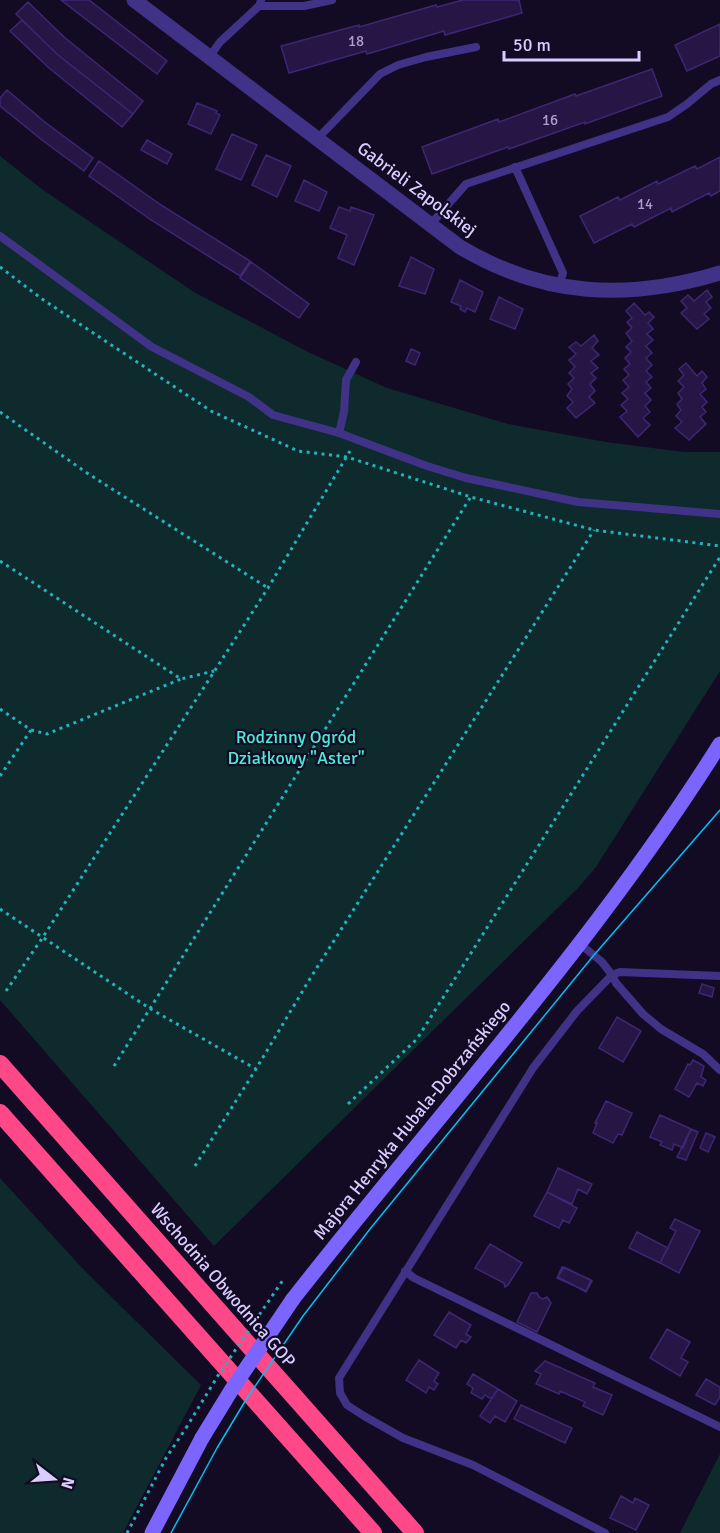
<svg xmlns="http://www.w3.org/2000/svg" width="720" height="1533" viewBox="0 0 720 1533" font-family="Signika,sans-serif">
<rect width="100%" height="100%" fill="#120b23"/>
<!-- green -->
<path fill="#0e2a2d" d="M0 156 43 190 194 292 308 352 387 388 508 424 606 442 684 452H720V671L596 867 578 888 214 1246 0 1000Z
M0 1178 82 1268 201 1385 123 1533H0Z
M720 1454V1533H680Z"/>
<!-- building -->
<path fill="#251645" stroke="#3f2673" stroke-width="1.5" d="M61 0H89L167 61 157 74Z
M463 0H519L522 13 445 35 444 31 367 54 366 51 289 73 281 46 359 25V27L436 5 437 7Z
M28 2 64 37 143 101 133 114 58 55 16 14Z
M22 20 58 55 133 114 122 127 49 68 10 31Z
M720 24V56L687 71 675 45Z
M652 69 662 96 585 124V122L509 149 508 147 432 174 422 147 498 119 499 122 575 94 576 96Z
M7 90 46 123 93 158 84 171 42 140 0 106V98Z
M197 103 217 111 216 113 220 115 211 134 188 124Z
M232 134 257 145 241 180 216 169Z
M147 140 172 154 167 164 141 150Z
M266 155 291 166 277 197 252 185Z
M720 157V191L711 196 709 193 672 212 671 208 634 227 632 224 594 243 580 216 618 197 620 200 657 181 658 184 695 166 697 169Z
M99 161 161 205 250 261 240 276 151 220 89 176Z
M304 180 327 192 319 211 295 201Z
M339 207 350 211 351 207 374 215 354 265 338 258 347 235 330 228Z
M411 257 434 269 425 294 399 286Z
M251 262 309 304 299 318 240 278Z
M460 280 483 292 475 312 467 308 465 312 460 309 461 306 451 302Z
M707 290 712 297 706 302 711 308 704 314 709 319 697 329 681 313 687 308 681 301 688 295 694 301Z
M499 297 523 309 515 329 490 319Z
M634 303 645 315 649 312 654 317 648 323 653 329 647 334 653 340 646 346 652 353 646 358 652 365 646 371 652 377 646 382 651 388 645 393 651 400 645 406 650 412 643 418 650 425 638 437 620 417 627 411 621 405 628 399 622 393 629 387 623 380 629 375 624 369 630 364 625 358 631 352 626 347 632 341 626 333 632 328 627 322 632 318 626 311Z
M594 335 598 341 592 348 599 355 591 361 598 368 591 373 596 378 590 384 595 391 589 397 595 403 576 418 567 408 573 402 567 396 572 389 568 384 574 378 569 373 575 367 569 360 576 354 569 347 576 342 581 346Z
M411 349 420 353 415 365 406 361Z
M686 363 697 376 702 371 707 377 702 383 706 389 700 394 707 402 702 407 706 412 700 417 706 424 689 440 675 428 682 422 676 416 681 410 677 404 682 399 678 393 684 387 678 381 684 375 679 369Z
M702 984 714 988 712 997 699 993Z
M617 1017 641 1031 623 1062 599 1048Z
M693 1060 704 1066 701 1077 706 1080 703 1086 697 1083 689 1097 675 1089 688 1064 690 1065Z
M606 1101 632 1113 622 1135 618 1134 613 1143 593 1133 597 1123H595Z
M660 1115 691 1129 683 1148 674 1144 672 1150 660 1145 662 1142 650 1137Z
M691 1129 698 1132 686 1160 677 1157Z
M706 1133 715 1137 708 1152 700 1148Z
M558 1168 592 1184 587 1194 578 1189 572 1204 547 1192Z
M547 1192 577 1208 569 1223 563 1220 559 1228 534 1216Z
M675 1219 700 1231 679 1273 660 1263 676 1231 670 1228Z
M637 1232 668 1248 660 1263 629 1248Z
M490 1244 522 1263 508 1285 505 1287 504 1283 475 1268Z
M562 1267 591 1280 586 1291 557 1278Z
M564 1267 592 1281 586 1292 558 1277Z
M531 1293H537L539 1297 543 1299 547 1297 551 1303 537 1332 517 1322Z
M449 1312 471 1325 466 1334 471 1337 466 1343 461 1340 456 1348 434 1335Z
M667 1329 690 1342 681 1358 688 1362 680 1376 650 1358Z
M419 1360 439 1373 434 1381 438 1384 434 1390 429 1387 426 1393 406 1380Z
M545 1361 595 1383 593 1387 612 1395 603 1415 583 1406 585 1402 560 1391 559 1394 536 1384 541 1374 535 1371Z
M473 1374 498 1389 491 1399 485 1395 482 1399 471 1393 473 1388 467 1384Z
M706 1379 720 1387V1397L715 1405 696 1395Z
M498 1389 517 1401 505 1422 495 1416 490 1423 480 1416Z
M521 1405 572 1428 565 1443 514 1419Z
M621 1496 633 1503 635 1498 649 1505 636 1530 610 1518Z"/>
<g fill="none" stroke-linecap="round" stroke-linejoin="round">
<!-- path -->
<path stroke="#23b3bd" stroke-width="3" stroke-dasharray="3 4.5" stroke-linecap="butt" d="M0 267 42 299 211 411 298 451 347 457 471 497 594 530 720 546
M0 412 87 473 268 588
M0 561 181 679 214 671
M0 709 31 730 47 734 181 679
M0 776 31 730
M0 909 149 1008 256 1069
M6 991 43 937 268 588 350 451
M114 1066 470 498
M348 1104 417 1039 720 557
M195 1166 256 1069 311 977 594 530
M127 1533 166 1458 186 1428"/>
<!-- lane -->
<path stroke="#403286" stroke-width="8" d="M259 6H304L332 0
M210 56 220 42 259 6 261 0
M318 138 380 74 398 65 426 57 476 47
M515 167 563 273 559 286
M430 225 466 184 668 117 687 104 711 84 720 80
M0 236 152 347 249 397 273 415 339 433 427 466 466 478 578 502 720 514
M339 433 344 412 346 380 356 362
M580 944 602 962 612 975 577 1011 533 1068 339 1378 340 1393 347 1405 364 1416 403 1438 473 1465 605 1533
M720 976 620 972 612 975 616 983 643 1014 661 1029 703 1054 720 1070
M405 1271 414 1278 720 1427"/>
<!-- street -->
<path stroke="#403286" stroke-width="15" d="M134 0 460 247C544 297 628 301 720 273"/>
<!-- secondary -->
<path stroke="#7c64ff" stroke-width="15" d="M293 1299C437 1115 596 942 720 744
M152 1533 202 1438"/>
<!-- highway -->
<path stroke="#ff4888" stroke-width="18" d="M0 1064 415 1533
M0 1113 373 1533"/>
<!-- tram -->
<path stroke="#00c0f8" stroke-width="1.5" d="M171 1533 217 1448 247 1398 303 1316 370 1229 594 955 720 810"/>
<!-- path-bridge -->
<path stroke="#23b3bd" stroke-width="3" stroke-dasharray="3 4.5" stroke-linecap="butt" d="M186 1428 219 1374 283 1280"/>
<!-- secondary-bridge -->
<path stroke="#7c64ff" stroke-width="15" d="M202 1438 232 1389 293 1299"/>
</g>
<g text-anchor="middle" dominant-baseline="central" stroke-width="4.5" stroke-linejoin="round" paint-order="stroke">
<!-- number labels -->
<g font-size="15" fill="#ac9fd0">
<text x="356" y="41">18</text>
<text x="550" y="120">16</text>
<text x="645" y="204">14</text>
</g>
<!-- street labels -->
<g font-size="18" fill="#d9cdff" stroke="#120b23">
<text transform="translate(417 189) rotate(37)">Gabrieli Zapolskiej</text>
<text transform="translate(412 1120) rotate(-51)">Majora Henryka Hubala-Dobrzańskiego</text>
<text transform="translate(223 1285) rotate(49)">Wschodnia Obwodnica GOP</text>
</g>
<!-- park labels -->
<g font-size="18" fill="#4eead7" stroke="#120b23">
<text x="296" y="737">Rodzinny Ogród<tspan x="296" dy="21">Działkowy "Aster"</tspan></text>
</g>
</g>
<!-- north arrow -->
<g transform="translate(54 1479) rotate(107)" stroke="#120b23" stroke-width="4.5" paint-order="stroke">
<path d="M0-4.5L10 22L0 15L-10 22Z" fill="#d9cdff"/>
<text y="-9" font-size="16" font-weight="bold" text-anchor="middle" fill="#d9cdff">N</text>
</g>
<!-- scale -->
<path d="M504 51v9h135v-9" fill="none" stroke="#d9cdff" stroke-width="3"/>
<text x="513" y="51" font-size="18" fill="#d9cdff" stroke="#120b23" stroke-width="4.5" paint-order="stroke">50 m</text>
</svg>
